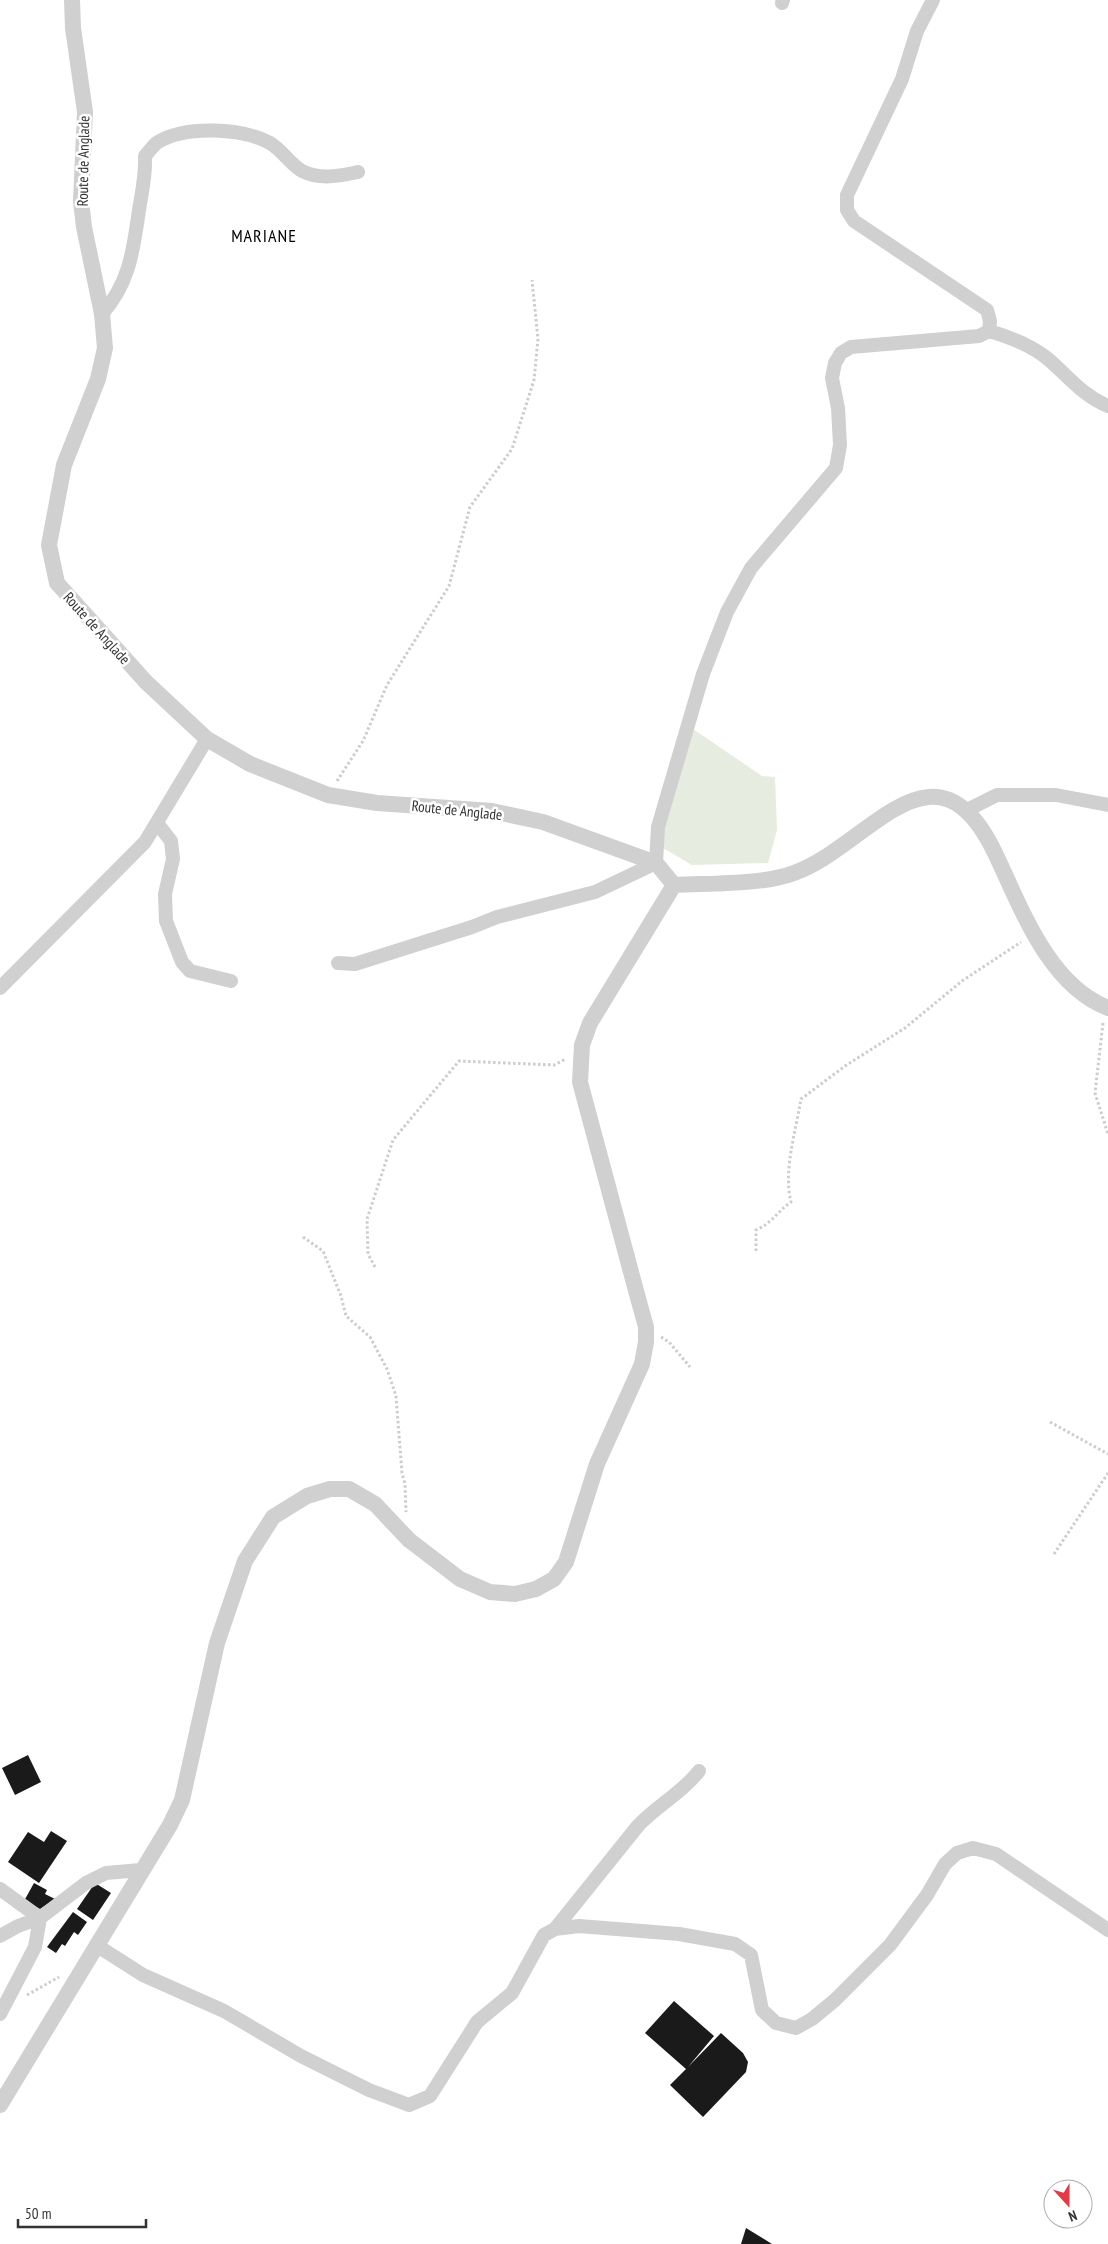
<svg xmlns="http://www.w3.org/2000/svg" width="1108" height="2244" viewBox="0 0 1108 2244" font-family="'PT Sans Narrow',sans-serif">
<rect width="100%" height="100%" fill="#fff"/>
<!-- green -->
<path fill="#e6ecdf" d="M693 729 762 776 775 777 777 830 768 863 692 865 663 848 661 833Z"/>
<!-- building -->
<path fill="#1a1a1a" d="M28 1755 41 1782 15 1795 2 1768Z
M51 1831 67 1841 39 1883 8 1862 28 1832 44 1842Z
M34 1883 47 1890 45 1894 55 1899 40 1909 24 1901Z
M95 1883 111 1893 93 1920 77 1909Z
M73 1912 87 1922 78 1935 74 1932 65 1946 62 1944 56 1953 47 1947Z
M674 2001 714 2036 688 2067 721 2033 743 2053 748 2062 746 2072 703 2117 670 2085 686 2069 645 2033Z
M746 2228 772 2244H741Z"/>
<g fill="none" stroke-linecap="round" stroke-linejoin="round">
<!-- path -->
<path stroke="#cdcdcd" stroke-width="3" stroke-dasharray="2.5 2.5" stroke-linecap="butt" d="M337 781 363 741 387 685 449 586 470 507 512 449 534 380 538 339 532 280
M1103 1023 1095 1093 1108 1134
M303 1237 323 1251 341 1296 346 1316 370 1337 387 1369 396 1396 402 1473 405 1484 406 1512
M756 1251V1230C771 1224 778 1211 791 1202 783 1170 796 1131 801 1099L845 1066 905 1028 962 981 1021 942
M375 1267 368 1254 367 1219 393 1140 459 1061 554 1065 566 1059
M661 1337 669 1342 690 1367
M1050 1422 1108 1454
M1054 1554 1108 1473
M27 1995 59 1977"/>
<!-- minor -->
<path stroke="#d0d0d0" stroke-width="14" d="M782 3 783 0
M102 314C130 282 133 251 139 210 142 191 146 175 145 156 149 152 153 145 158 142 186 125 242 128 270 143 282 150 290 164 302 171 320 180 340 176 358 172
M989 331C1010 337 1031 345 1048 359 1068 376 1083 396 1108 406
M967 810 997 795H1056L1108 805
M157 823 171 841 173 859 165 894 166 921 182 962 190 971 231 981
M338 963 355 964 472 927 497 917 595 892 656 863 658 827 703 674 727 612 751 568 836 468 840 445 838 408 832 378 835 363 841 353 851 347 979 336 989 331 990 321 987 310 854 221 847 210V195L902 79 917 31 933 0
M0 988 145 842 207 739
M0 1889 40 1918 18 1926 0 1936
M555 1929 637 1827C656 1806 681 1794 699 1771
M96 1945 143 1975 224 2011 301 2056 369 2090 409 2105 430 2096 477 2022 512 1993 544 1935 555 1929 579 1926 679 1934 735 1944 751 1955 762 2010 776 2023 796 2028 812 2019 835 2000 890 1945 927 1895 945 1864 957 1853 973 1848 996 1854 1108 1930
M0 2014 35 1947 40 1918 86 1883 106 1873 141 1870"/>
<!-- tertiary -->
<path stroke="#d0d0d0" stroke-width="16" d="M674 885C709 883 762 885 794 873 868 847 935 728 995 853 1021 907 1048 985 1108 1008
M0 2105 170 1825 182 1800 217 1643 245 1561 273 1517 307 1496 330 1489H349L375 1504 409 1540 460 1579 490 1592 515 1594 536 1589 554 1579 566 1562 597 1464 642 1364 646 1342V1327L635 1287 580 1082 582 1045 590 1023 674 885 656 863 543 822 492 811 377 803 328 795 250 764 207 739 146 682 57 583 49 545 64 465 98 379 105 348 102 314 84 227 81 201 85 112 73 28 72 0"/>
</g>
<g text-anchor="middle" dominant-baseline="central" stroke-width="5" stroke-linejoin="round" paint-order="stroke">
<!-- street labels -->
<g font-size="15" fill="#333" stroke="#fff">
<text transform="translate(83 161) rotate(-89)">Route de Anglade</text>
<text transform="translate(97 628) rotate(48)">Route de Anglade</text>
<text transform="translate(457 810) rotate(6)">Route de Anglade</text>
</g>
<!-- quarter labels -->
<g font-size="18" letter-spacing="1" fill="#000" stroke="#fff">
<text x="264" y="235">MARIANE</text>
</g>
</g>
<!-- north arrow -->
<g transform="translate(1068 2204) rotate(159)"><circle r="24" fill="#ffffff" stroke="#adadad"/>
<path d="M0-4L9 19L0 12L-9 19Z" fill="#e63946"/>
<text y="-8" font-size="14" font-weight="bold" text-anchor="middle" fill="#333333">N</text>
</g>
<!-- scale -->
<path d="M18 2219v8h128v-8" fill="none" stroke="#333333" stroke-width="2.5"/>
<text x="25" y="2219" font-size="15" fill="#333333" stroke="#ffffff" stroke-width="4" paint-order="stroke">50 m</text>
</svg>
